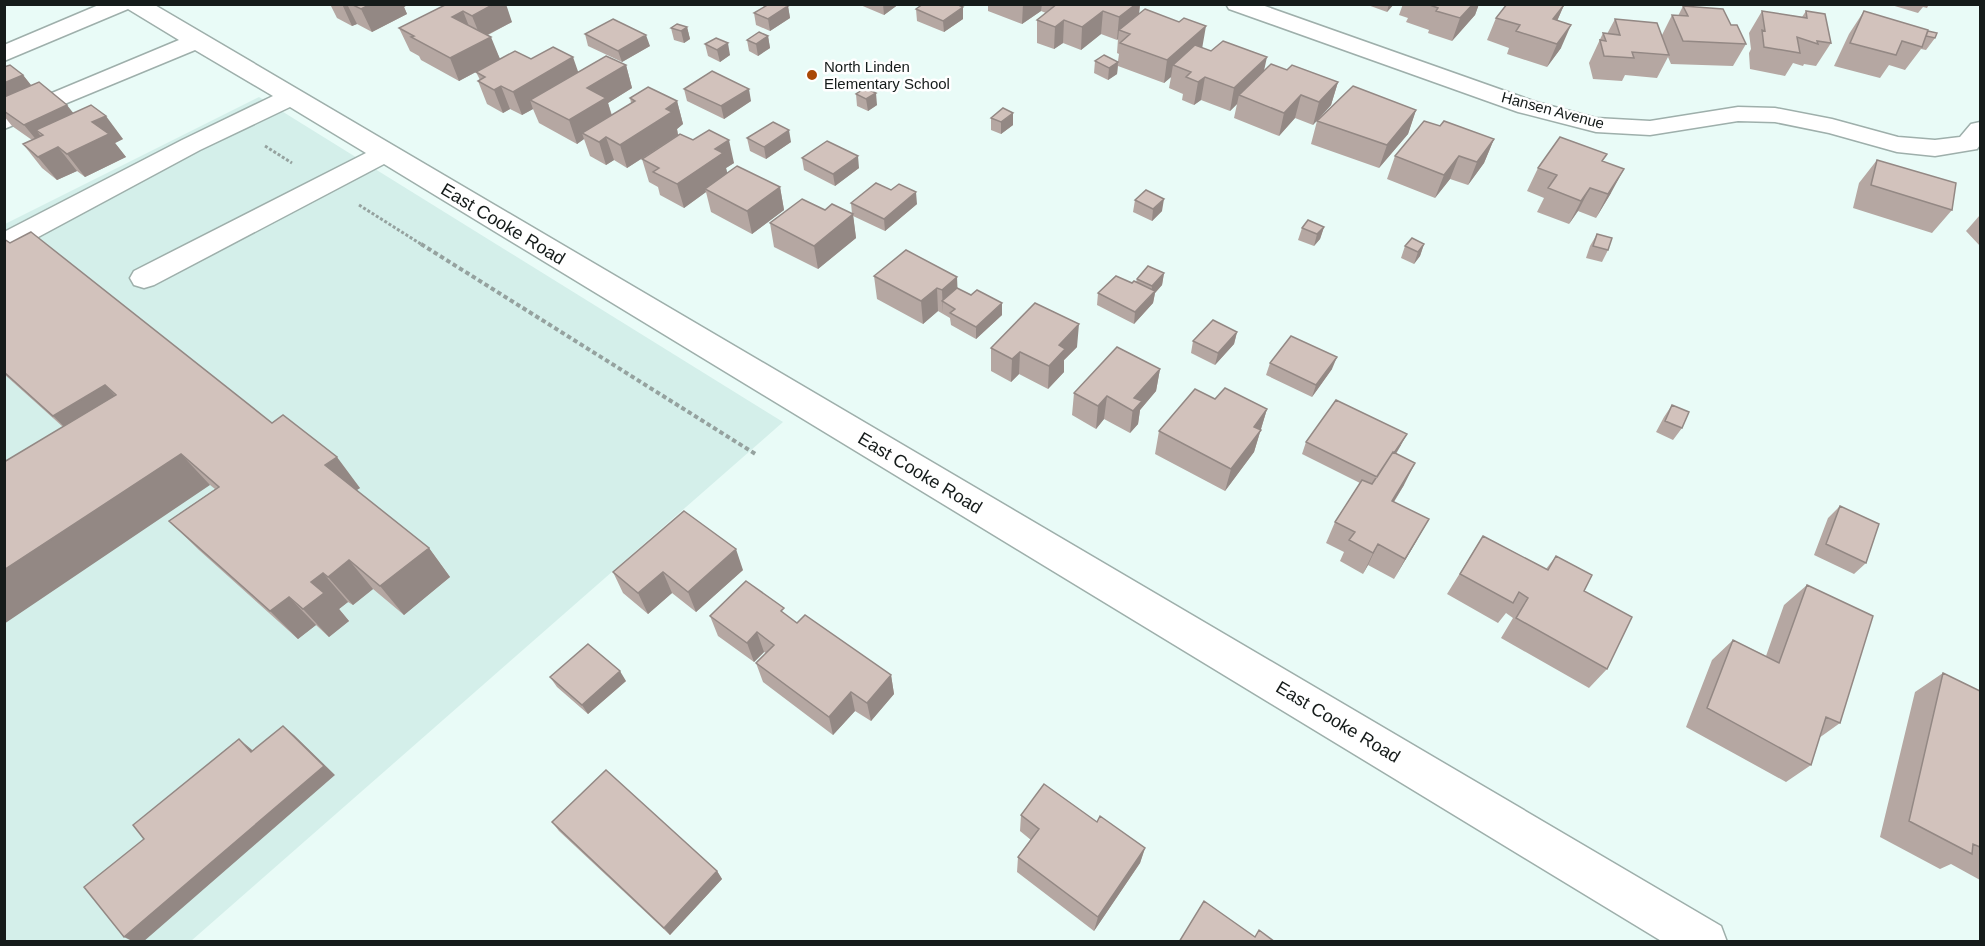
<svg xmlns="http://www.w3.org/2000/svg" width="1985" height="946" viewBox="0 0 1985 946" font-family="Arial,sans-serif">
<rect width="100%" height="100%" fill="#e9fbf7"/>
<!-- built -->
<path fill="#d4efea" d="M259 97 783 422 191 941 5 942V224Z"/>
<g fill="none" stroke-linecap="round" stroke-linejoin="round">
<defs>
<path id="minor" d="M101 4H153L1721 926 1727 942H1663L384 164 154 285 144 288 134 285 130 278 134 271 366 153 290 107 200 150 14 250 4 253V232L182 140 273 96 195 50 4 129V113L179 40 128 9 4 61V45Z
M1226 4H1259L1536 102 1596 118 1650 121 1738 107 1775 108 1832 119 1898 137 1935 140 1960 137 1971 124 1980 122V145L1977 149 1935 156 1897 152 1829 133 1775 122 1738 121 1650 135 1596 132 1518 112 1229 9Z"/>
</defs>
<!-- minor casing -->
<use href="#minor" stroke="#9eafab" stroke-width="3"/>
<!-- path-far1 -->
<path stroke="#95a29f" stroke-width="3" stroke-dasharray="3 2" stroke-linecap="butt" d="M265 146 292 163
M359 205 424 246"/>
<!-- path -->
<path stroke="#95a29f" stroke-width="4" stroke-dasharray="4.5 3" stroke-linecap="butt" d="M421 244 757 455"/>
<!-- minor -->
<use href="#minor" fill="#fff" fill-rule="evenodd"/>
</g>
<!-- wall -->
<path fill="#b5a7a2" d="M330 4H409L404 7 407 14 372 32 357 24 352 26 337 18Z
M447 4 512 22 488 35 500 59H531L578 72 626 65 632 88 608 103 612 115 631 103 630 98 677 101 683 124 677 129 678 135 734 163 726 168 727 173 780 187 784 210 752 234 711 212 706 192 684 208 660 195 658 187 649 182 642 159 671 140 627 168 614 160 606 165 590 156 584 139 577 144 539 123 533 109 522 115 510 109 503 113 487 104 478 81 480 80 476 72 459 81 421 60 419 56 410 51 399 28Z
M858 4H899L884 15Z
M988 4H1140L1139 14 1202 48 1264 71 1287 70 1338 82 1331 105 1313 125 1295 118 1279 136 1234 118 1237 104 1230 111 1201 100 1194 105 1182 100 1183 94 1169 88 1171 77 1164 83 1118 66 1117 74 1108 80 1094 73 1095 61H1118L1119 54 1117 53 1118 39 1117 40 1101 34 1081 50 1063 43 1054 49 1037 43V20L1046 13 1041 11 1022 24 988 11Z
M1365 4H1394L1387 12Z
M1403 4H1479L1475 15 1452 41 1428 33 1429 30 1406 22 1408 18 1399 15Z
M1888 4H1929L1927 8 1923 7 1918 13Z
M1564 5 1557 21 1561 48 1547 67 1507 54 1509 48 1487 40 1496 18Z
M788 6 790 18 770 31 756 25 754 13Z
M1683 6 1731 25 1746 44 1733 66 1671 64 1668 57 1657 78 1625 75 1622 81 1593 79 1589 63 1603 33 1607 34 1615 19 1662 35 1672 15 1678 16Z
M916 9 963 19 944 32 917 21Z
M1762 11 1802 17 1806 11 1831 43 1816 66 1804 64 1803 66 1793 63 1785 76 1750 69 1749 53 1751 49 1749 33Z
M1864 11 1935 38 1926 50 1921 49 1905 70 1889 65 1880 78 1834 66 1849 34Z
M687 27 690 39 684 43 674 40 671 28Z
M585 34 650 46 622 62 588 46Z
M768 36 770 48 758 56 749 51 747 40Z
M705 44 730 55 720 62 708 56Z
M4 67 23 75 31 85 73 113 123 139 115 143 126 157 85 177 77 171 57 180 42 168 23 144 32 140 12 126 4 116Z
M865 88 877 105 868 111 857 106 856 94Z
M684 89 751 101 724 119 687 101Z
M1416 110 1408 134 1379 168 1311 144 1317 121Z
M991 118 1013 125 1001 134 991 130Z
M1440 126 1494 139 1484 163 1468 185 1450 179 1435 198 1387 179 1395 156Z
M747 138 791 142 766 159 750 151Z
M802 158 859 168 835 186 804 170Z
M1877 160 1952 210 1932 233 1853 208 1859 183Z
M1603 162 1611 193 1596 218 1578 211 1569 224 1537 212 1544 198 1527 191 1538 168Z
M1135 200 1162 211 1152 221 1133 212Z
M851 203 917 204 885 231 853 216 856 238 818 269 774 247 770 223 852 214Z
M1980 215V246L1966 231Z
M1324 227 1320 239 1314 246 1298 240 1302 228Z
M1597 234 1608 250 1602 262 1586 258 1590 246Z
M4 239 272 423 360 488 356 490 429 548 450 577 404 615 373 589 353 605 348 602 339 609 349 621 329 637 316 625 298 639 199 550 169 521 215 489 210 485 63 427 4 374Z
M1424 244 1420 256 1414 264 1401 258 1405 246Z
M1164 273 1162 285 1155 293 1153 303 1134 324 1097 305 1098 293 1136 282 1137 279Z
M874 276 957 277V288L971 295 1002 303V315L976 339 951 325 950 318 938 311 923 324 877 299Z
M1237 332 1234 344 1215 365 1191 353 1193 341Z
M1077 347 1064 360V372L1048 389 1019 374 1011 382 991 371V348Z
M1270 363 1332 369 1312 397 1266 375Z
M1160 369 1156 391 1140 410 1138 424 1130 433 1104 419 1096 429 1072 415 1074 393Z
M1672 405 1682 428 1673 440 1656 432 1664 417Z
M1267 409 1254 452 1225 491 1155 454 1159 431Z
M1306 442 1401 445 1396 454 1404 485 1394 502 1417 540 1394 579 1368 565 1363 574 1340 561 1344 552 1326 543 1335 522 1360 483 1302 454Z
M1840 506 1866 563 1854 574 1814 555 1828 518Z
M1483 536 1546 569 1556 556 1584 591 1607 669 1589 688 1501 638 1513 618 1506 613 1498 623 1447 594Z
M743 570 696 612 672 593 648 614 623 593 613 572Z
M1807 585 1840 723 1819 738 1811 765 1786 782 1686 727 1712 660 1733 640 1766 656 1784 605Z
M786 615 797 623 891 675 894 694 871 721 855 711 833 735 763 682 756 663 766 653 764 652 754 662 718 636 710 616Z
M1943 673 1980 691V880L1951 864 1940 869 1880 837 1915 692Z
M550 677 626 681 588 714 557 687Z
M1021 815 1097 822 1145 848 1140 863 1094 931 1017 872 1018 857 1031 840 1020 831Z
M552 822 717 871 722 879 670 935 559 831Z"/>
<!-- shaded-wall -->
<path fill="#938884" d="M342 4H347L357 24 352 26Z
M371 4H409L404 7 407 14 372 32 361 9Z
M494 4H506L512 22 481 38 472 16Z
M883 4H899L884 15Z
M1023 4H1042L1041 11 1022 24Z
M1136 4H1140L1138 23 1119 30 1118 39 1117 40 1119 17Z
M1389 4H1394L1387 12Z
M1473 4H1479L1475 15 1452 41 1460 18Z
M1564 5 1554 28 1553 19Z
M788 6 790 18 770 31 768 19Z
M963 7V19L944 32 943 21Z
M463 11 472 34 452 17Z
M1103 11 1101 34 1081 50 1082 27Z
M1064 20 1063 43 1054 49 1055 27Z
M1571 25 1561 48 1547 67 1557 44Z
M1206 26 1202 49 1173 65 1171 77 1164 83 1167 60Z
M687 27 690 39 684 43 681 31Z
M646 35 650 46 622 62 618 51Z
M768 36 770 48 758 56 756 44Z
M491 37 500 59 459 81 450 58Z
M728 43 730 55 720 62 717 50Z
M573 57 581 80 530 100 533 109 522 115 513 92Z
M1267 57 1262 80 1239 95 1237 104 1230 111 1234 88Z
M1118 62 1117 74 1108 80 1109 68Z
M626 65 632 88 608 103 613 121 582 133 584 139 577 144 569 120 587 88Z
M23 75 41 98 4 111V83Z
M1205 77 1201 100 1194 105 1198 82Z
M1338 82 1331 105 1313 125 1319 102Z
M501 86 510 109 503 113 494 90Z
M749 89 751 101 724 119 721 106Z
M876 93 877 105 868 111 866 99Z
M1301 95 1295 118 1279 136 1284 113Z
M677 101 683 124 677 129 678 135 627 168 620 145 666 109Z
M67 105 85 128 43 135 36 130 48 145 43 148 24 125Z
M1416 110 1408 134 1379 168 1387 145Z
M1013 113V125L1001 134V122Z
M106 116 123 139 115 143 126 157 85 177 67 154 92 122Z
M789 130 791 142 766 159 764 147Z
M606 137 614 160 606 165 599 142Z
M1494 139 1484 163 1468 185 1477 162Z
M729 140 734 163 726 168 728 176 705 189 706 192 684 208 677 184 715 149Z
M58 147 77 171 57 180 38 157Z
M858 156 859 168 835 186 833 174Z
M1459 156 1450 179 1435 198 1444 175Z
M1624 169 1611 193 1596 218 1608 194Z
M780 187 784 210 752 234 747 211Z
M1590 188 1578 211 1569 224 1581 201Z
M916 192 917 204 885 231 884 219Z
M1164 199 1162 211 1152 221 1153 209Z
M853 214 856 238 818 269 814 246Z
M1324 227 1320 239 1314 246 1317 234Z
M1424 244 1420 256 1414 264 1418 252Z
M1164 273 1162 285 1155 293 1153 303 1134 324 1135 312 1151 296 1152 286Z
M957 277 958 300 942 301 943 313 942 290Z
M937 288 938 311 923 324 921 301Z
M1002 303V315L976 339V327Z
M1079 324 1077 347 1064 360V372L1048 389 1049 366 1059 345Z
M1237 332 1234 344 1215 365 1218 353Z
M1020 352 1019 374 1011 382 1012 359Z
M1337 357 1332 369 1312 397 1316 385Z
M1160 369 1156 391 1140 410 1138 424 1130 433 1134 398Z
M105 385 134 416 85 447 53 416Z
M1107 396 1104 419 1096 429 1098 406Z
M1267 409 1254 452 1225 491 1231 469 1254 427Z
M1407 434 1401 445 1373 489 1378 478Z
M181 454 210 485 4 624V570Z
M337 457 360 488 348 496 325 465Z
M1415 463 1404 485 1381 522 1392 501Z
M1429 519 1417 540 1394 579 1405 559Z
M1378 544 1368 565 1363 574 1373 553Z
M429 548 450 577 404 615 380 586Z
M736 549 743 570 696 612 688 592Z
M349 560 373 589 353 605 328 577Z
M663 572 672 593 648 614 638 593Z
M323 573 348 602 339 609 349 621 329 637 303 609 311 582Z
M289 597 316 625 298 639 270 611Z
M757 632 764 652 754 662 747 643Z
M620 671 626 681 588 714 582 705Z
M891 675 894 694 871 721 867 703Z
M851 692 855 711 833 735 829 717Z
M283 726 294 735 335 775 143 942H134L124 937Z
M239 739 251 749 263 761 251 752Z
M1145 848 1140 863 1094 931 1098 917Z
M717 871 722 879 670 935 664 928Z"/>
<!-- building -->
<path fill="#d2c2bc" stroke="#938884" stroke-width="1.5" d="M351 4H371L361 9Z
M447 4H494L472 16 463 11 452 17 491 37 450 58 411 37 414 36 399 28Z
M769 4H784L788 6 768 19 754 13Z
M923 4H956L963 7 943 21 916 9Z
M1057 4H1136L1119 17 1103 11 1082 27 1064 20 1055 27 1037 20Z
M1427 4H1473L1460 18 1436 11 1438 8Z
M1507 4 1564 5 1553 19 1571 25 1557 44 1516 31 1520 25 1496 18Z
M1683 6 1723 9 1731 25H1737L1746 44 1683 41 1672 15 1688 16Z
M1145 9 1179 22 1184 18 1206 26 1167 60 1120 43 1130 34 1119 30Z
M1762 11 1807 18 1806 11 1825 14 1831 43 1817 41 1818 44 1797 37 1800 53 1764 47 1762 30 1765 31Z
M1864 11 1928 30 1922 47 1902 41 1896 55 1850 43Z
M613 19 646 35 618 51 585 34Z
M1615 19 1657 23 1669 55 1632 52 1634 58 1604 56 1600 40 1606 41 1603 33 1620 35Z
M677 24 687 27 681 31 671 28Z
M1928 31 1937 33 1935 38 1926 36Z
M759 32 768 36 756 44 747 40Z
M716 38 728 43 717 50 705 44Z
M1223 41 1267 57 1234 88 1205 77 1198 82 1186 77 1191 72 1173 65 1195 45 1211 51Z
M553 47 573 57 513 92 501 86 494 90 478 81 485 77 476 72 515 51 531 59Z
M1104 55 1118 62 1109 68 1095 61Z
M606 56 626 65 587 88 606 98 569 120 530 100Z
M1271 64 1287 70 1292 65 1338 82 1319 102 1301 95 1284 113 1239 95Z
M10 65 23 75 4 83V67Z
M712 71 749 89 721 106 684 89Z
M39 82 67 105 24 125 4 111V97Z
M1353 86 1416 110 1387 145 1317 121Z
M648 87 677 101 666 109 672 112 620 145 606 137 599 142 582 133 635 101 630 98Z
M865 88 876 93 866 99 856 94Z
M91 105 106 116 92 122 109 134 67 154 58 147 38 157 23 144 43 135 36 130Z
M1003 108 1013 113 1001 122 991 118Z
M1424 121 1440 126 1444 121 1494 139 1477 162 1459 156 1444 175 1395 156Z
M773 122 789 130 764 147 747 138Z
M709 130 729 140 715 149 723 153 677 184 653 172 659 168 642 159 680 134 693 140Z
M1560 137 1607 154 1602 161 1624 169 1608 194 1590 188 1581 201 1548 188 1557 175 1538 168Z
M827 141 858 156 833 174 802 158Z
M1877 160 1956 183 1952 210 1871 185Z
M737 166 780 187 747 211 705 189Z
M876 183 891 190 899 184 916 192 884 219 851 203Z
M1146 190 1164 199 1153 209 1135 200Z
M802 199 825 210 832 204 853 214 814 246 770 223Z
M1308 220 1324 227 1317 234 1302 228Z
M31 232 272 423 283 415 337 457 325 465 429 548 380 586 349 560 328 577 323 573 311 582 324 593 303 609 289 597 270 611 169 521 219 487 181 454 4 570V462L116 395 105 385 53 416 4 372V239L10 243Z
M1597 234 1612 238 1608 250 1593 246Z
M1412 238 1424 244 1418 252 1405 246Z
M906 250 957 277 942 290 937 288 921 301 874 276Z
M1148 266 1164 273 1152 286 1137 279Z
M1116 276 1132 283 1134 281 1155 291 1135 312 1098 293Z
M957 288 971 295 977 290 1002 303 976 327 950 313 955 309 942 301Z
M1035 303 1079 324 1059 345 1065 349 1049 366 1020 352 1012 359 991 348Z
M1213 320 1237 332 1218 353 1193 341Z
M1291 336 1337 357 1316 385 1270 363Z
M1117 347 1160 369 1134 398 1142 401 1133 411 1107 396 1098 406 1074 393Z
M1225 388 1267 409 1254 427 1261 430 1231 469 1159 431 1195 389 1215 399Z
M1336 400 1407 434 1394 453 1393 452 1377 477 1306 442Z
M1672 405 1689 412 1682 428 1665 421Z
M1393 452 1415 463 1392 501 1429 519 1405 559 1378 544 1373 553 1349 540 1355 532 1335 522 1362 480 1372 484Z
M1840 506 1879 524 1866 563 1826 544Z
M684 511 736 549 688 592 663 572 638 593 613 572Z
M1483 536 1548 570 1556 556 1592 575 1584 591 1632 617 1607 669 1516 618 1528 598 1519 592 1513 603 1460 574Z
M746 581 784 608 781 611 797 623 805 615 891 675 867 703 851 692 829 717 756 663 774 645 757 632 747 643 710 616Z
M1807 585 1873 616 1840 723 1826 717 1811 765 1707 708 1733 640 1779 663Z
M588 644 620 671 582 705 550 677Z
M1943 673 1980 691V847L1973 844 1972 854 1909 821Z
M283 726 324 766 124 937 84 887 144 839 133 825 239 739 251 752Z
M606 770 717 871 664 928 552 822Z
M1044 784 1097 822 1100 816 1145 848 1098 917 1018 857 1039 829 1021 815Z
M1204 901 1255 937 1259 930 1275 942H1179Z"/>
<!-- markers -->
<circle fill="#a94705" stroke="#fff" stroke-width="2" cx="812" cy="75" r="6"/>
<g text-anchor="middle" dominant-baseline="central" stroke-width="5" stroke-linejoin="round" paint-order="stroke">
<!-- far-poi labels -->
<g font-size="15" fill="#151b1a" stroke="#fff" text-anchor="start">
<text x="824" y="66">North Linden<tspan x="824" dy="17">Elementary School</tspan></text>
</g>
<!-- far-street labels -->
<g font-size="15" fill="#151b1a" stroke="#fff">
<text transform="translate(1553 110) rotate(15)">Hansen Avenue</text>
</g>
<!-- street labels -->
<g font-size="18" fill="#151b1a" stroke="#fff">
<text transform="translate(503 224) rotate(31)">East Cooke Road</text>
<text transform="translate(920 473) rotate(31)">East Cooke Road</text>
<text transform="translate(1338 722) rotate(31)">East Cooke Road</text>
</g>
</g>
<!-- border -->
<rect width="1985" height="946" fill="none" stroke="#151b1a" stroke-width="12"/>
</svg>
